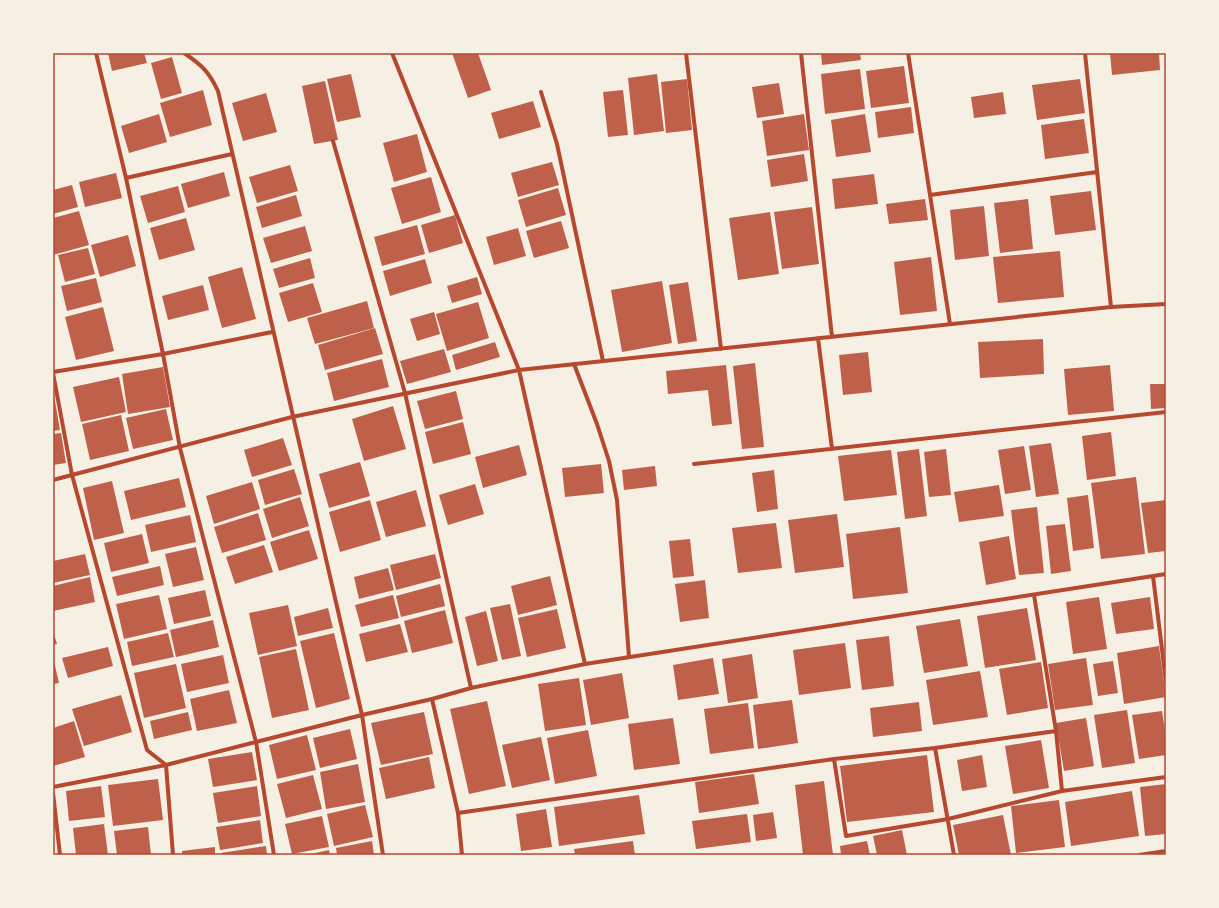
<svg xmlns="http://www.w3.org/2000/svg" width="1219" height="908" viewBox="0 0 1219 908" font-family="Manrope,sans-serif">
<rect width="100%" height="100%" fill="#f6efe4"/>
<!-- building -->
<path fill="#bf614a" d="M108 53H144L147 63 112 71Z
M452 53H478L491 90 468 98Z
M821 53H860L861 60 822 65Z
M1110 53H1159L1160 70 1112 75Z
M172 57 182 93 161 99 151 63Z
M904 66 909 103 871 108 866 71Z
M860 69 865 109 825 114 821 74Z
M351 74 361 117 337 122 327 79Z
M657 74 664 131 634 135 628 78Z
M687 79 692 130 666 133 661 82Z
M1080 79 1085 113 1037 120 1032 85Z
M325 81 338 140 314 144 302 86Z
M779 83 784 114 757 118 752 87Z
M203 90 212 125 170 137 160 103Z
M623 90 628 135 608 137 603 92Z
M1003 92 1006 114 974 118 971 97Z
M266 93 277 132 243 141 232 103Z
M533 101 541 127 499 139 491 113Z
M911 107 914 133 878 138 875 112Z
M159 114 167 142 129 153 121 126Z
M804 114 809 150 767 156 762 121Z
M865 114 871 152 836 157 831 120Z
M1084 119 1089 153 1045 159 1041 125Z
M417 134 427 172 394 182 383 143Z
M804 154 808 181 771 187 767 160Z
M552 162 559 185 518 197 511 173Z
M290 165 298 191 257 203 249 177Z
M224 172 230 196 188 208 181 184Z
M116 173 122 198 85 207 79 182Z
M874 174 878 204 835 209 832 179Z
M431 177 441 212 402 224 391 188Z
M72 185 78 207 53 214V190Z
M178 186 185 212 148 223 140 196Z
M558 188 566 215 526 227 518 200Z
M1091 191 1096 230 1055 235 1050 196Z
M296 195 302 216 262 228 256 207Z
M925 199 928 220 889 224 886 204Z
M1028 199 1033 249 1000 253 994 203Z
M984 206 989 256 955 260 950 210Z
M812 207 819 264 782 269 774 212Z
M79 211 89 245 53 255V218Z
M770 212 779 274 738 280 729 218Z
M455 215 463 243 429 253 421 225Z
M186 218 195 250 159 260 150 228Z
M561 221 569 248 534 258 526 231Z
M417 225 425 254 382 266 374 237Z
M305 226 312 251 271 263 263 238Z
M518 228 526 256 494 265 486 237Z
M128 235 136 266 100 277 91 245Z
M88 248 95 274 65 282 58 255Z
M1060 251 1064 297 998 303 993 257Z
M931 257 937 311 900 315 894 262Z
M310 258 315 278 279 288 273 269Z
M425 259 432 283 390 296 383 271Z
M242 267 256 319 222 328 208 277Z
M477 277 482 294 452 303 447 286Z
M96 278 102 302 67 311 61 286Z
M662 281 672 343 622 352 611 290Z
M688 282 697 341 678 344 669 285Z
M313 283 322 312 288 322 279 293Z
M203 285 209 310 168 320 162 296Z
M367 301 374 328 315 344 307 318Z
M478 302 489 338 447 351 436 314Z
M103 307 114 351 76 360 65 317Z
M434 312 440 334 417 341 410 319Z
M375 328 383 354 325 370 318 345Z
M1043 339 1044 374 980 378 978 342Z
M495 342 500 357 456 370 452 355Z
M444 349 451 372 407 384 400 361Z
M868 352 872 392 843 395 839 355Z
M382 359 389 387 334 401 327 373Z
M755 363 764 447 742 449 733 366Z
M726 365 732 424 712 426 708 390 668 394 666 371Z
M1110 365 1114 411 1068 415 1064 369Z
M163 367 170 407 128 414 122 374Z
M119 377 126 412 81 422 73 387Z
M1150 384H1166V408L1151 409Z
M53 390 60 430 53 431Z
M456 391 463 419 425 429 417 401Z
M393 406 406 449 364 461 352 419Z
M166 409 173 440 133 449 126 418Z
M121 415 129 451 90 460 82 424Z
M463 422 471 454 433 464 425 432Z
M1111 432 1116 476 1087 480 1082 436Z
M61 433 66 463 53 465V434Z
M283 438 292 465 252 477 244 450Z
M1051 443 1059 494 1036 497 1029 446Z
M519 445 527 475 483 488 475 457Z
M1024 446 1031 490 1005 494 998 450Z
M919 449 927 516 905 519 897 452Z
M946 449 951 495 929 497 924 452Z
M891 450 897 495 844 501 838 456Z
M360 462 370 496 329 508 319 474Z
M601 464 604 493 565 497 562 468Z
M655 466 657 486 624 490 622 470Z
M294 469 302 494 265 505 258 480Z
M774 470 778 509 757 512 752 473Z
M1136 477 1145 554 1101 559 1091 483Z
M179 478 186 507 131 520 124 491Z
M112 481 124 533 94 540 83 488Z
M252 482 260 509 214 524 206 496Z
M475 484 484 514 448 525 439 495Z
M999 485 1004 516 959 522 954 492Z
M416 490 426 526 386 537 376 502Z
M1088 495 1094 548 1073 551 1067 498Z
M300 497 309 526 272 538 263 509Z
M370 500 381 540 340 552 329 512Z
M1166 500V551L1148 553 1141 503Z
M1037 507 1044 573 1019 575 1011 510Z
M258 513 266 540 222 553 214 527Z
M837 514 844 567 795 573 788 520Z
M190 515 196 542 151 552 145 525Z
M776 523 782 568 738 573 732 528Z
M1065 524 1071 571 1051 574 1046 526Z
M900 527 908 593 853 599 846 534Z
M309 530 318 559 279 571 270 542Z
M142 534 149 563 111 572 104 543Z
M1009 536 1016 579 986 585 979 542Z
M690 539 694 576 673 578 669 541Z
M264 545 273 572 235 584 226 557Z
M196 547 204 580 173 587 165 554Z
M85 554 90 575 53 583V561Z
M435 554 441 578 396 590 390 565Z
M160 566 164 585 117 596 112 577Z
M388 568 394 590 359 599 354 577Z
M550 576 557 605 518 615 511 586Z
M90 577 95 602 53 611V586Z
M705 580 709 618 680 622 675 584Z
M440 584 445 606 401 617 396 596Z
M205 590 211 616 174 624 168 598Z
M159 595 167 629 124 639 116 604Z
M393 595 399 618 361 627 355 605Z
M1099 597 1107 649 1073 654 1066 602Z
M1150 597 1154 629 1116 634 1111 603Z
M510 604 521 656 502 660 490 608Z
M288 605 297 646 258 655 249 613Z
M328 608 333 628 298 636 294 617Z
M1027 608 1036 660 985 668 977 616Z
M557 609 566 648 527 657 518 618Z
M445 610 453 643 412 653 404 621Z
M486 611 498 661 477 666 465 617Z
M960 619 968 666 924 673 916 626Z
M213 620 219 647 176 657 170 630Z
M400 624 408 652 366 662 359 634Z
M53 631 57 644 53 645Z
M168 633 174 657 132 666 127 642Z
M334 633 350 699 316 708 300 641Z
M889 636 894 686 862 690 856 640Z
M845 643 851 688 799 695 793 650Z
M1159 646 1166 697 1124 704 1117 653Z
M108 647 113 666 68 678 62 658Z
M296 649 309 710 272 718 259 657Z
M752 654 758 698 728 703 722 659Z
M223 655 229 683 187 692 181 664Z
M53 657 59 683 53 684Z
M713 658 719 694 678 700 673 665Z
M1086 658 1093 705 1055 710 1048 664Z
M1113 661 1118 693 1098 696 1093 664Z
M1041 662 1048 708 1007 715 999 669Z
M176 664 186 708 144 718 134 673Z
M980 671 988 717 933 725 926 680Z
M622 673 629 718 591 725 583 680Z
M579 678 586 725 545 731 538 684Z
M229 690 237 723 197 731 190 699Z
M121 695 132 732 84 746 72 709Z
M792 700 798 743 758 749 753 705Z
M487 701 506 786 469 794 450 709Z
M919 702 922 731 873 737 870 708Z
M748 703 754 748 710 754 704 709Z
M1127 710 1135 763 1102 768 1094 715Z
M1162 711 1166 737V755L1139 759 1132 715Z
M188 712 192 730 154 739 150 721Z
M424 712 433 754 381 765 371 723Z
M673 718 680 764 634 770 628 724Z
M1086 718 1094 766 1064 771 1056 723Z
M74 721 85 757 53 766V728Z
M350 729 357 759 320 768 313 738Z
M588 730 597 776 555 784 547 738Z
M307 735 316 770 277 779 269 745Z
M541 737 550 780 512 788 502 745Z
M1041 740 1049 788 1013 794 1005 746Z
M252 752 257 780 213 787 208 759Z
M927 755 934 812 847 822 840 766Z
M982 755 987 787 962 791 957 760Z
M429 757 435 788 386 799 379 768Z
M358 764 365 802 326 809 320 772Z
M754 774 759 804 699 813 695 782Z
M313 775 322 809 286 818 277 784Z
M158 779 163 820 113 826 108 785Z
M824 781 833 855H803L795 785Z
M1166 784V834L1145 836 1140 787Z
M101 786 105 817 69 821 66 791Z
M257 786 261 816 218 823 213 793Z
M1132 791 1139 836 1071 846 1065 802Z
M639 795 645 834 559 846 554 807Z
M1059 800 1065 847 1016 853 1011 806Z
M365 805 373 837 334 846 327 814Z
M546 809 552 847 521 851 516 814Z
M773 812 777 838 756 841 753 815Z
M747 814 751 842 696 849 692 821Z
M1003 815 1011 855H959L953 825Z
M322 816 329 847 292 854 285 824Z
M260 820 263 843 220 850 216 827Z
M104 824 108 855H76L73 828Z
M148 827 151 855H117L114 831Z
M902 830 907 855H877L873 836Z
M372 841 374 855H337L336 848Z
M633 841 635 855H575L574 849Z
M867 841 870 855H841L840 846Z
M266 846 267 855H222L221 853Z
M215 847V855H182V851Z
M329 850 330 855H311V854Z"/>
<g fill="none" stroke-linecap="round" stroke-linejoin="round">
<!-- minor -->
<path stroke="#b5482f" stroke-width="4" d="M96 53 126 178
M184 53C202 65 209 72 218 91L362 715 256 742 180 448 163 354 126 178 232 154
M392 53 519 370 1111 307 1166 304
M686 53 721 349
M801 53 832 337
M908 53 950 324
M1085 53 1111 307
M541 92 557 144 603 361
M333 141 405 393 471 688 432 699 458 813 834 759
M930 195 1097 172
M818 338 832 449
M574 364 597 424 609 461 617 500 629 657
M53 372 163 354 272 332
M53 373 72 475 147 750 166 765 53 787
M694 464 1166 412
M53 480 292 417 519 370 585 664 1166 574
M1153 576 1166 682
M1034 595 1056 731 1062 791
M471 688 585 664
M1056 731 935 748 834 759 846 836 948 819 1062 791 1166 777
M935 748 954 855
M53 793 60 855
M458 813 462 855
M173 855 166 765 256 742 274 855
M383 855 362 715 432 699
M1139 855 1166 851"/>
</g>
<!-- border -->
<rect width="1219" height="908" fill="none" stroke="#f6efe4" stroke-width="108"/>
<rect x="54" y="54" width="1111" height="800" fill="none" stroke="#b5482f" stroke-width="1.5"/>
</svg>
